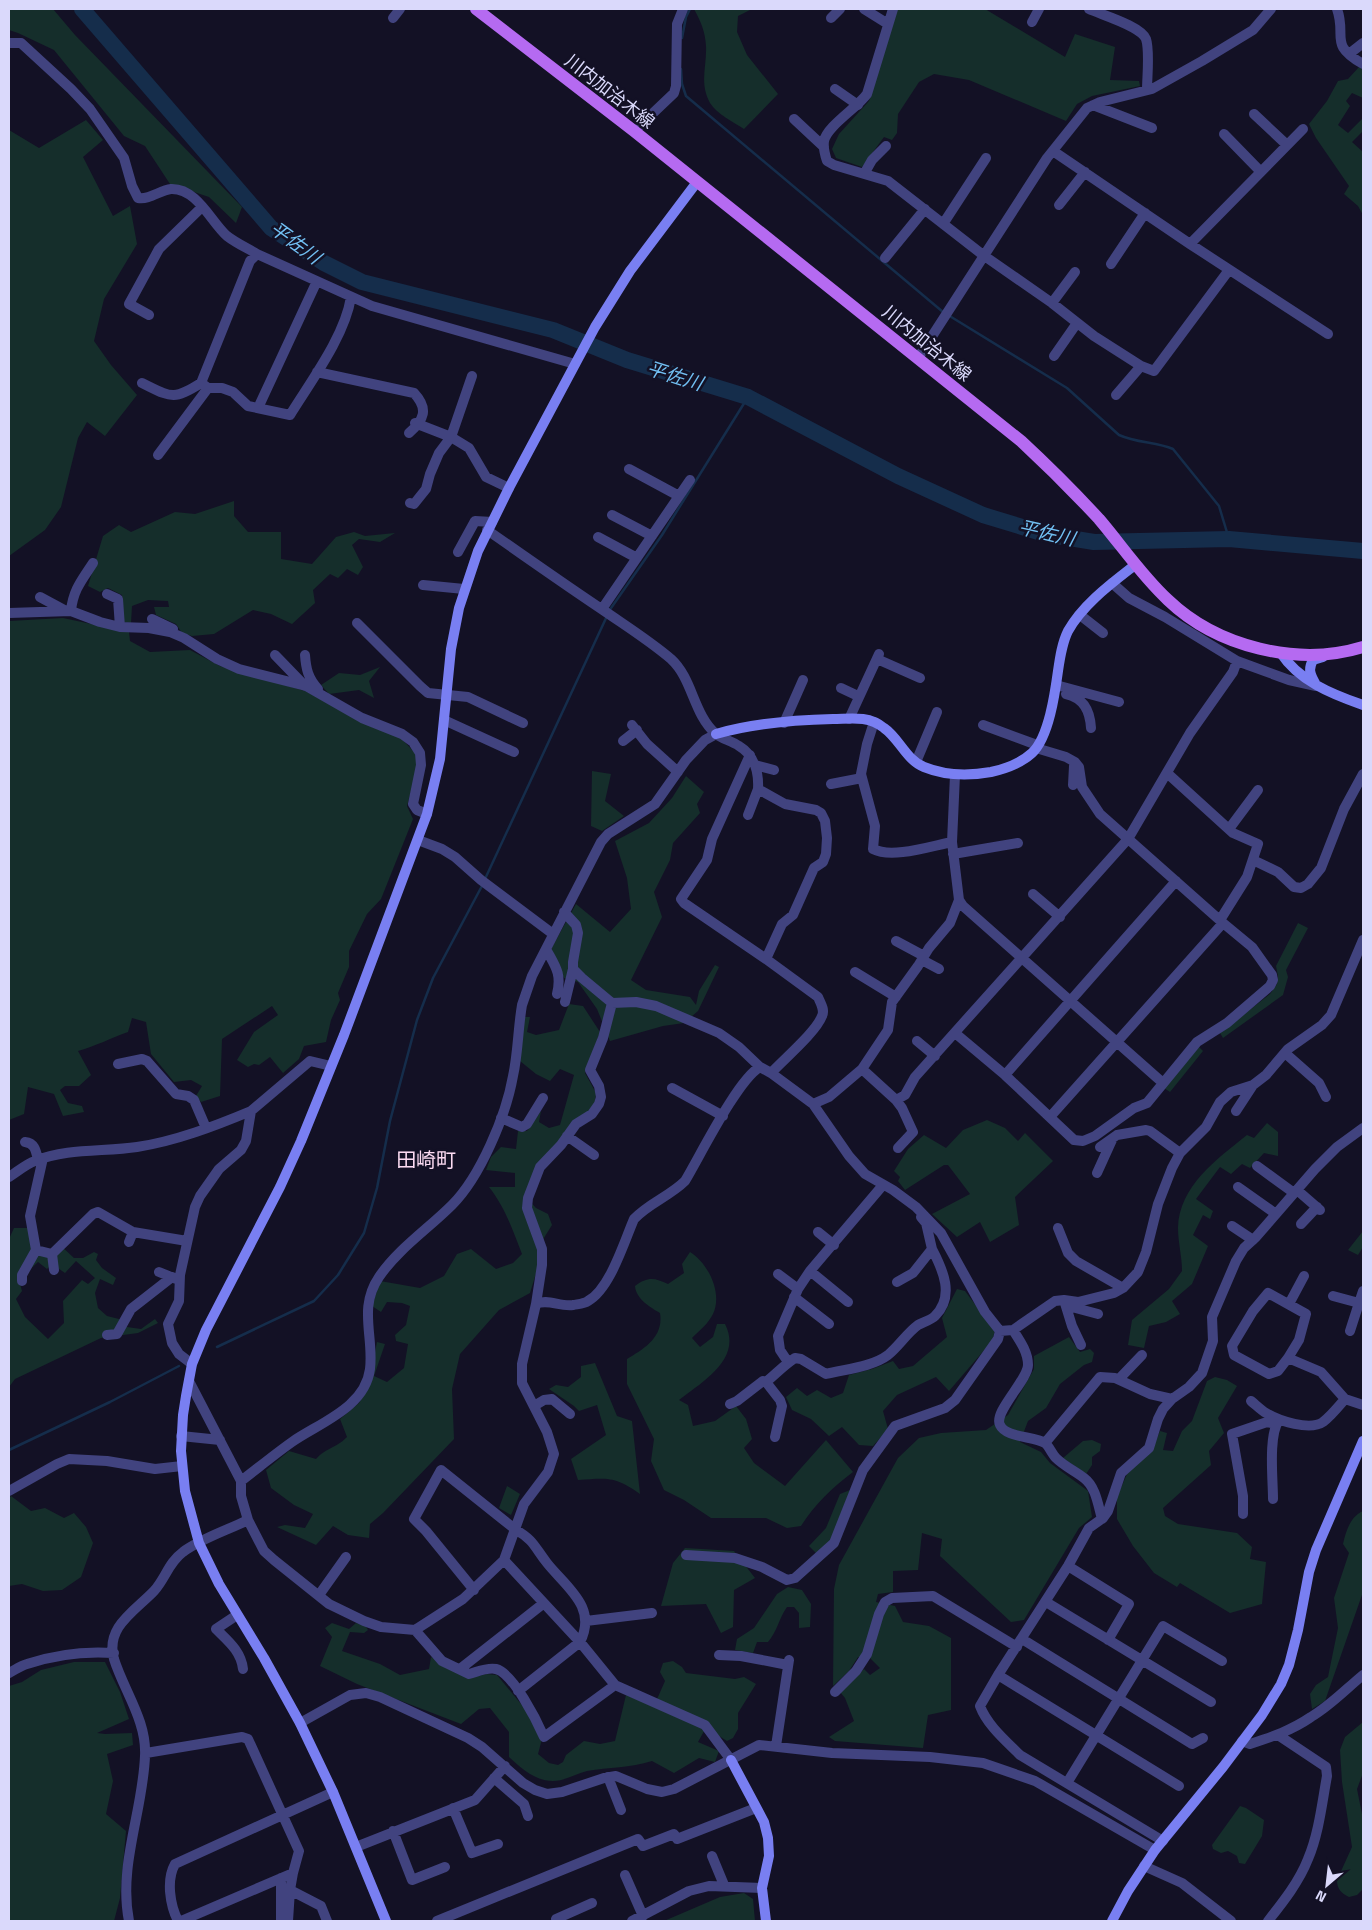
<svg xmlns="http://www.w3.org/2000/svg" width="1372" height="1930" viewBox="0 0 1372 1930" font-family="'Titillium Web','Noto Sans JP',sans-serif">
<rect width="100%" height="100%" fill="#131125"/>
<!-- green -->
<path fill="#152e2b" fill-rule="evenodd" d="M9 9H53L75 35 242 207 236 223 209 197 170 184 145 146 124 136 54 50 18 33 9 30Z
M694 9H752L738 16 737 32 747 55 778 94 744 129C733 122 717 114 710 103 699 83 707 66 706 46 705 31 701 22 694 9Z
M897 9H985L1065 57 1075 34 1115 47 1110 80 1139 81 1140 86 1092 96 1077 104 1066 121 969 80 934 74 919 82 898 114 897 133 892 140 884 137 862 167 836 158 832 149 839 134 869 101Z
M1359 67 1363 69V98L1352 93 1346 101 1350 106 1338 125 1348 133 1363 118V131L1352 142 1363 152V215L1358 206 1344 194 1349 186 1316 138 1309 124 1327 101 1338 81 1348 79Z
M86 120 103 140 83 157 113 216 130 206 137 244 104 299 94 341 111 365 137 395 105 436 87 422 78 438 61 507 45 530 9 556V130L39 148Z
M234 501V516L248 532H281V559L312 564 336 537 354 532 365 536 395 533 380 542 359 539 352 545 363 567 358 575 347 569 338 578 330 574 313 590 315 603 292 624 271 614 253 610 214 634 192 636 182 633 176 624 156 615 154 607H169L168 601 148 600 132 606 131 623 123 622 122 595 108 588 100 592 88 586 103 536 119 525 131 532 175 512 195 514Z
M63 618 129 632 130 641 150 652 190 650 220 666 305 691 401 738 416 754 417 769 407 806 413 819 381 899 367 914 349 951V967L338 993 340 1000 331 1020 326 1042 304 1046 299 1059 283 1073 270 1057 259 1065 254 1064 248 1067 237 1060 254 1032 278 1015 272 1006 222 1039 220 1096 201 1102 196 1096 202 1086 191 1080 174 1082 151 1054 146 1022 132 1018 128 1032C111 1038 96 1046 78 1051L91 1075 79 1086H65L60 1090 68 1103 82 1106 84 1112 63 1116 54 1094 28 1087 24 1114 9 1120V621Z
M380 667 369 681 374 698 359 690 329 694 321 685 339 673 360 675Z
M592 771 611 774 605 801 624 816 602 831 591 826Z
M686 776 704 792 697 804 700 813 673 843 670 860 654 892 662 917 631 980 646 990 690 997 696 1005 699 991 715 965 719 967 698 1011 684 1023 663 1026 610 1041 597 1009 578 982 564 978 551 949 576 904 610 932 631 909 627 878 615 841 649 823 672 798Z
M1298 923 1308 928 1286 970 1288 977 1283 995 1223 1038 1220 1033 1270 994 1277 984 1278 976 1276 966Z
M569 1004 583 1006 600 1032 585 1073 596 1093 595 1103 524 1195 536 1208 548 1214 552 1225 537 1249 538 1267 530 1293 499 1310 460 1354 452 1389 454 1439 383 1513 370 1524 369 1538 348 1535 333 1526 316 1545 277 1527 285 1525 305 1528 313 1514 294 1505 271 1488 266 1470 289 1451 316 1459C327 1447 335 1449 347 1437L340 1419 359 1403 369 1383 377 1342 385 1344 374 1376 387 1382 404 1368 408 1344 396 1341 395 1335 406 1325 410 1306 402 1303 387 1302 381 1312 372 1306 380 1281 420 1288 444 1276 457 1254 471 1249 496 1269 513 1263 522 1254C513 1231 505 1207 489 1187H515V1173L486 1170 491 1157 501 1147 516 1149 518 1131H527L541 1111 539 1122 549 1128 560 1125 574 1075 560 1069 550 1081 536 1074 520 1061 524 1017H530L527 1032 536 1035 559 1030Z
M1199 1047 1203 1051 1170 1092 1164 1088Z
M987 1120 1005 1128 1018 1141 1025 1133 1053 1161 1015 1197 1019 1225 990 1242 980 1222 957 1237 932 1214 970 1194 948 1165H944L905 1190 898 1181 900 1177 894 1171 908 1149 924 1135 946 1148 963 1130Z
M1267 1123 1278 1132V1156L1264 1153 1250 1168 1242 1164 1231 1174 1220 1167 1196 1199 1213 1211 1210 1219 1203 1215 1193 1235 1208 1246 1192 1284 1172 1301 1180 1314 1166 1322 1149 1326 1144 1348 1128 1345 1132 1320 1169 1289 1182 1271C1182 1257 1178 1242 1178 1228 1179 1186 1217 1159 1247 1135L1254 1138Z
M14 1228H28L32 1252 48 1255 60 1245 74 1258H83L94 1252 98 1254 96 1260 102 1268 116 1278 113 1285 100 1279 95 1293 98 1308 107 1316 119 1319 127 1327 141 1329 155 1319 158 1323 138 1333 101 1338 15 1379 9 1387V1239ZM76 1261 95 1278 88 1284 82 1280 63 1301 64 1323 48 1339 25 1317 16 1299 22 1291 19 1280 38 1262 47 1269 52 1264 65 1273Z
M1363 1231V1247L1358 1255 1348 1250Z
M690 1252C708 1263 723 1293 713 1314 708 1324 700 1330 692 1338L700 1347 713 1337 717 1324H725C743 1359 702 1382 679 1400L688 1405 693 1426 715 1421 736 1406 746 1419 752 1439 744 1448 754 1463 785 1486 826 1440 853 1472C832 1488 815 1504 801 1526L787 1528 766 1518H711L684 1500 664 1490 651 1461 654 1439 627 1384V1359C644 1349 664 1337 660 1313 650 1307 636 1299 635 1286 648 1276 655 1278 668 1284L684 1273 682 1264Z
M957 1289 965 1291 995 1331 992 1341 949 1391 936 1377 897 1395 883 1411 888 1429 873 1446 859 1445 842 1427 829 1436 811 1419 792 1410 786 1397 797 1388 807 1396 817 1390 831 1398 843 1393 849 1375 872 1369 893 1361 899 1369 913 1366 947 1337 942 1318Z
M1069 1337 1080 1352 1090 1349 1094 1353 1092 1362 1084 1365 1060 1384 1046 1408 1028 1421 1020 1442 1041 1452 1050 1463 1088 1491 1092 1517 1079 1528 1024 1620 1011 1622 940 1556 942 1539 922 1533 918 1570 893 1571V1592L878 1594 876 1602 895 1606 903 1622 929 1626 951 1638V1710L928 1715 923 1748 835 1741 829 1737 854 1721 845 1698 840 1692 864 1669 870 1675 880 1668 870 1658 858 1657 849 1671 833 1686 834 1589 839 1565 898 1458 919 1438 941 1433 986 1430 1008 1415 1034 1369V1356Z
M595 1363 617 1416 632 1421 640 1494C615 1476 607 1478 578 1480L571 1459 606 1435 597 1405 579 1411 574 1406 549 1389 556 1385 568 1387 581 1377V1366Z
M1215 1377 1227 1380 1237 1386 1218 1418 1224 1433 1209 1451 1211 1465 1163 1508 1165 1516 1178 1524 1237 1533 1252 1547 1250 1559 1266 1562 1262 1604 1230 1613 1180 1583 1177 1587 1154 1573 1133 1546 1117 1519V1497L1127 1474 1155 1443 1160 1431 1167 1433 1163 1450 1173 1451 1182 1431 1192 1421 1207 1381Z
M1092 1440 1101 1444 1100 1451 1092 1457V1465L1086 1474 1063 1458 1083 1441Z
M507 1486 520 1494 511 1515 499 1508Z
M850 1490 831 1540 816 1553 809 1546 826 1528 840 1494Z
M11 1496 31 1511 45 1508 64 1518 74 1513 86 1527 93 1543 81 1577 62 1590 43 1591 22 1584 9 1586V1498Z
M1363 1511V1592L1325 1701 1312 1709 1310 1694 1316 1685 1328 1677 1338 1628 1334 1598 1349 1553 1343 1544C1346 1531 1350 1517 1363 1511Z
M685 1548 734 1551 755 1578 734 1590 733 1627 721 1633 706 1604 661 1606 673 1563Z
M788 1587 802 1590 811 1604 810 1627 799 1628V1613L794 1607H787C779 1618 777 1632 768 1642H757L753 1653 735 1650 737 1639 754 1628 777 1594Z
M332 1623 349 1629 356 1623 365 1625 368 1630 364 1633 350 1632 342 1651 380 1664 400 1675 429 1669 431 1657 468 1678 487 1674 497 1675 526 1710 542 1739 538 1754 549 1763 558 1765 563 1762 566 1755 584 1741 600 1744 615 1741 626 1695 654 1706 665 1681 660 1672 663 1663 673 1661 682 1667 686 1673 735 1679 744 1677 756 1684 738 1713V1729L733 1738 727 1741 719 1736 708 1724 698 1742 719 1751 715 1762 699 1758 674 1773 652 1761C630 1768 609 1767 587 1771 576 1774 564 1781 553 1781 535 1781 521 1768 509 1757V1732L490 1708 479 1709 461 1724 357 1684 320 1666 332 1637 325 1628Z
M74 1662H105L120 1692 129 1719 97 1733 105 1734 132 1733 133 1745 107 1754 113 1781 106 1814 126 1831 120 1898 114 1921H9V1686L22 1682 41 1670Z
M1363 1722V1773L1357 1789 1363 1819V1889L1357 1895 1349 1897C1341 1893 1337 1889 1337 1880L1352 1847 1342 1782 1340 1750 1345 1737Z
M1240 1806 1246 1808 1264 1820 1262 1836 1245 1864 1239 1863 1237 1856 1228 1851 1221 1853 1213 1849 1212 1845Z
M744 1893 753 1899 755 1921H664L720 1897Z"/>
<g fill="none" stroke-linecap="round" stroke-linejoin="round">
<!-- stream -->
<path stroke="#152d4b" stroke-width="2.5" d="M682 38 686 17 690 9
M681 69 682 84 686 96 943 312
M948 315 1067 388 1119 435C1137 443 1156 442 1173 449L1219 506 1229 539
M609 611 662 535 748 397
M485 879 607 616
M217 1347 314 1301 338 1275 364 1233 377 1188 390 1121 417 1020 433 978 483 884
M9 1450 110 1402 179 1366"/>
<!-- river -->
<path stroke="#152d4b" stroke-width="16" d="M82 9 271 228 324 263 362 282 553 330 627 360 748 397 898 476 983 515 1045 534 1094 542 1229 539 1363 551"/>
<!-- street -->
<path stroke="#41437f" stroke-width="10" d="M864 9 888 24
M893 9 867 94C857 108 827 126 824 141 823 148 825 155 827 161L834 165 888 181 983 255 1052 303 1094 336 1141 366 1154 371 1229 270
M1089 9C1102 15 1141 26 1146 39 1150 51 1147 77 1147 90
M1337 9C1347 37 1328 44 1363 64
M393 18 400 9
M831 18 840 9
M1032 22 1039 9
M9 43H21L71 89 90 109 124 158 132 186 138 198C150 200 160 190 171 189 197 188 211 222 227 236 236 243 247 248 257 254
M1349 54 1363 43
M835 89 858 105
M1093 105 1152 128
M1254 114 1287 145
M794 119 824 147
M634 131 674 93 676 86 677 24 683 9
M1224 134 1261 172
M1053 151 1190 244 1328 334
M864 174 872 160 886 146
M1059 205 1085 172
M943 224 986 158
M1190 244 1303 129
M885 258 925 209
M1111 264 1145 213
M1052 303 1075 272
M149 315 129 304 159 249 202 207
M1054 356 1077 323
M918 358 1047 158 1087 108 1100 102 1152 89 1202 61 1253 30 1271 9
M317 372 414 393C429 409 424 420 409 433
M142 383C171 397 173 401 201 383L250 261 257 254 372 306 575 364
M208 388H222L233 392 248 406 290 415C311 381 345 336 351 297
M1116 395 1141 366
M258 408 317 281
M415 423 451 437 469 448 486 477 509 488
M158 455 208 388 204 385
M629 469 679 496
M410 503 414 504 426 489 430 474 439 453 451 437 472 376
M612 515 652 536
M487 530C526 557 564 584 603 610 626 626 650 641 671 659 693 679 693 714 716 734 722 739 732 741 739 746 754 755 759 772 758 789L785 804 816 810 821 813 825 821 827 838 826 854 823 862 814 868 793 915 782 924 766 959 818 997C821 1004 825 1010 822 1016 816 1032 784 1059 771 1073
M598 537 637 558
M458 552 475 521 492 522
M1112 583 1129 598 1165 617 1237 661 1289 680 1316 686
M423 585 464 589
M107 594 118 599 120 627
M40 597 66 611
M602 609 690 480
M71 611C73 590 82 580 93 563
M9 613 71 611 100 622 120 627 149 628 170 632 184 638 217 659 239 669 306 686 362 718 402 734 413 742 420 753 421 765 413 804 417 810 427 814
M1080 615 1103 633
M152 619 173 629
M357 623 420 686 428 693 468 697 523 723
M275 655 305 686
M305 655C306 669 308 678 318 689
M877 659 920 678
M1056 685 1119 702
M841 688 858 696
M1066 694C1084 698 1090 711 1091 728
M849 719 879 654
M444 720 514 752
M874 722 867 744 861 774 875 826 873 849C892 859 931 846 952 842
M784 723 803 680
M632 725 647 744 678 772
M983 725 1037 745
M716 734 705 740 686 760 655 804 608 834 601 842 532 976 522 1005C518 1028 518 1054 513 1076 506 1116 480 1177 452 1205 428 1229 398 1249 379 1277 358 1308 374 1336 370 1369 365 1408 319 1423 292 1442 275 1454 258 1468 241 1481V1496L248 1520 264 1551 274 1560 329 1604 364 1621 381 1627 415 1630 463 1599 504 1560 524 1504 548 1472 554 1454 547 1432 522 1383V1364L536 1304C547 1298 560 1307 573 1305 578 1304 584 1304 588 1301 610 1289 624 1242 634 1219 649 1203 670 1196 685 1181 700 1156 738 1079 760 1067
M623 741 637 730
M750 755 712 839 707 860 681 899 684 903 766 959
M916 762 937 712
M755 765 774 770
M1167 773 1233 833 1258 844 1247 877 1220 920
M955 775 952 842 959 900 963 906 1163 1083
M831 784 862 778
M1073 785 1074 766
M748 815 758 789
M1229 829 1258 790
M418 840 442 849 455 857 481 880 553 934
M953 854 1018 843
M1253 860 1278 872 1294 887 1301 888 1308 884 1321 868 1344 809 1363 774
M1033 894 1060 917
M564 912 576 925 578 933 573 962V969L582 978 612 1003 636 1002 656 1006 719 1033 739 1047 760 1067 771 1073 813 1104 849 1156 865 1174 893 1190 916 1207 941 1233 985 1312 1000 1331 1013 1330 1055 1301 1064 1300 1078 1302 1114 1293 1123 1288 1138 1272 1146 1252 1158 1204 1172 1168 1180 1153 1206 1127 1220 1102 1231 1092 1253 1085 1266 1075 1288 1049 1322 1025 1331 1015 1363 940
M896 941 924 956
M546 949C555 966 562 973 557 994
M922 960 939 969
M855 972 896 997
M565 1002 573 969
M955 1033 1005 1075 1074 1140 1083 1141 1095 1136 1134 1108 1147 1103 1197 1042 1227 1023 1270 986 1273 980 1272 975 1252 947 1223 923 1100 814 1082 787 1079 767 1075 762 1066 757 1036 748
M917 1041 935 1056
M1285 1053 1319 1083 1326 1097
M118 1064 142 1059 147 1061 176 1094 188 1096 194 1100 206 1128
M862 1069 896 1100 905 1095 915 1077 1128 839 1190 733 1233 672 1237 661
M1005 1075 1176 881
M672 1088 723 1116
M896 1100 902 1108 913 1132 898 1148
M813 1104 829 1097 862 1069 888 1030 892 1002 918 966 929 948 950 923 959 900
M1236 1111 1253 1085
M1050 1117 1223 923
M501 1118 522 1127 527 1124 543 1098
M567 1136 594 1155
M25 1142C35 1143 36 1151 38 1160
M1100 1147 1117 1135 1146 1130 1150 1131 1180 1153
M43 1158 30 1216 36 1250 52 1254 93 1214 98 1212 133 1232
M1257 1166 1294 1193
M1097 1173 1112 1140
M9 1177C17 1172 26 1164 35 1161 67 1148 104 1152 137 1147 176 1141 215 1126 251 1111
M1238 1187 1276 1214
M1297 1190 1320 1210
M1301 1224 1317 1207
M1232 1226 1253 1240
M1058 1228 1068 1253 1076 1261 1123 1288
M818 1232 834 1245
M129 1242 133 1232 187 1241
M52 1254 54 1270
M810 1271 848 1302
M159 1272 176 1279
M778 1274 798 1289
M22 1281V1275L36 1250
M897 1282 913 1273 932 1249 926 1223 921 1217
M1333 1296 1359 1303 1363 1291
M794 1297 829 1324
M1064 1300 1072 1326 1081 1345
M536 1304 542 1265V1249L527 1208 528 1198 540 1167 561 1145 576 1124 592 1114 599 1104 601 1097 599 1086 590 1070 603 1038 612 1003
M1289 1304 1304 1276
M1068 1306 1098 1314
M1013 1330C1020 1341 1028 1352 1028 1365 1028 1380 993 1412 1000 1425 1006 1438 1034 1436 1045 1443 1049 1446 1052 1454 1056 1458 1064 1466 1075 1471 1084 1478 1096 1487 1098 1505 1102 1519
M1350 1331 1359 1303
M107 1335 117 1334 131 1309 172 1277
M1288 1358 1299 1340 1306 1314 1268 1293 1253 1311 1232 1346 1234 1355 1269 1374 1278 1371 1288 1358 1321 1372 1345 1399
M788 1362 780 1350 778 1336 798 1289 810 1271 883 1185
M192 1364 179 1354 172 1343 168 1324 179 1301 180 1275 195 1207 200 1196 219 1169 241 1150 246 1141 251 1111 310 1061 331 1066
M1119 1379 1142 1355
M189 1381 241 1481
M1251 1401C1256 1405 1261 1410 1266 1413 1279 1421 1310 1431 1323 1422 1331 1416 1339 1406 1345 1399L1363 1405
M730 1404 737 1401 763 1381 766 1382
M534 1406 544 1400 552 1399 570 1414
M181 1436 220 1440
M775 1437 782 1406 780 1400 766 1382C776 1374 784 1365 795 1358L801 1359 826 1374C846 1369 872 1367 888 1355 899 1346 907 1333 918 1325 924 1322 931 1320 935 1316 955 1296 943 1270 932 1249
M1045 1443 1100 1377 1115 1378 1150 1394 1172 1399
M9 1491 57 1464 69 1459 107 1461 155 1469 182 1466
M1273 1499C1273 1479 1268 1436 1279 1420
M1243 1514V1496L1232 1434 1267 1422 1276 1424
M686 1555 735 1558 762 1567 787 1580 795 1578 834 1543 863 1470 895 1426 945 1408 955 1400 998 1339 1000 1331
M504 1560 580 1642 615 1685 705 1725 731 1760
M1068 1566 1129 1604 1108 1640
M474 1590 426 1531 414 1519 441 1470 516 1530C534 1540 535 1548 547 1563 566 1587 598 1607 580 1642L518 1691
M319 1595 346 1557
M1046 1602 1211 1702
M237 1615 216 1629C228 1641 241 1651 243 1669
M586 1621 652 1613
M415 1630 442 1661 469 1674C477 1672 487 1667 496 1669 513 1673 537 1721 544 1737L615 1685
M1022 1639 1192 1744 1203 1738
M719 1655 741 1656 788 1665
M460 1669 544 1603
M9 1673C15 1670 20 1666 27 1664 54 1655 85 1651 114 1653
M998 1675 1179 1786
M835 1692 856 1671 867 1654 879 1614 885 1602 892 1598 933 1596 1017 1647
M300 1723 350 1695 366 1693 380 1697 468 1738 482 1747 523 1783 535 1790 547 1794 562 1792 604 1778 616 1776 647 1789 662 1792 674 1789 759 1745 832 1753 930 1757 983 1763 1035 1781 1155 1850
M1242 1741 1250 1744C1272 1737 1292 1730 1311 1717 1330 1706 1346 1689 1363 1675
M776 1746 789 1660
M146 1753 242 1737 248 1739 299 1851 293 1873 181 1921
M608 1777 621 1810
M494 1778 524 1804 528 1816
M1067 1783 1163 1626 1222 1661
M453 1808 472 1853 498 1844
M393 1831 412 1880 445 1867
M1163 1841 1020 1755C1006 1741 987 1725 980 1706L998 1675 1068 1566 1089 1528 1103 1518 1108 1511 1121 1473 1149 1448 1158 1419 1163 1409 1172 1399 1189 1387 1202 1373 1213 1341 1212 1317 1236 1261 1244 1248 1256 1237 1315 1169 1337 1147 1363 1128
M356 1847 475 1800 505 1766
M712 1856 724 1885
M1144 1866 1182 1883 1231 1921
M293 1873 290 1890 321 1906 327 1921
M625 1875 643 1916
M281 1878V1921
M129 1921C118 1866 143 1811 145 1756 147 1721 124 1691 114 1659 105 1627 135 1611 154 1591 165 1579 169 1562 183 1552 200 1539 228 1530 248 1520
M178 1921C170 1905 166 1880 175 1864L333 1792
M288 1921 290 1890
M437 1921 638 1839 643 1846 674 1834 677 1839 756 1808
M557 1921 556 1919 592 1903
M632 1921 689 1891 709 1886 762 1888
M1268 1921C1283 1902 1299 1882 1308 1859 1319 1833 1322 1803 1327 1776L1326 1767 1278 1735"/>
<!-- secondary -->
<path stroke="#797ff2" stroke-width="10" d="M1280 652C1299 681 1331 694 1363 705
M1315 683C1310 674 1308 669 1313 660L1323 657
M716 734C753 723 794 720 833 719 842 719 853 718 863 719 870 720 878 723 884 728 899 738 906 760 924 767 946 776 968 776 991 772 1005 769 1021 763 1032 753 1049 737 1055 693 1058 671 1060 657 1062 643 1068 631 1083 604 1112 583 1135 565
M731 1760 764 1822 768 1838 769 1856 762 1888 766 1921
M386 1921 333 1792 300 1723 264 1658 219 1584 199 1543 185 1491 181 1451 183 1415 186 1396 192 1364 206 1330 280 1187 301 1141 344 1035 427 814 440 759 451 649 459 608 478 551 509 488 595 327 630 271 697 182
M1112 1921 1128 1891 1155 1850 1223 1767 1262 1715 1281 1684 1289 1665 1298 1630 1309 1572 1316 1550 1363 1441"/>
<!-- primary -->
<path stroke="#b56af1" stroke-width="12" d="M476 9 634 131 1021 441C1048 466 1074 492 1099 519 1122 546 1142 576 1168 600 1217 647 1298 667 1363 647"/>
</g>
<g text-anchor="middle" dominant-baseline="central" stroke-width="5" stroke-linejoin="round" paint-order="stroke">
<!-- street labels -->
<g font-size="18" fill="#dad9fb" stroke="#131125">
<text transform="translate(610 91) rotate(38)">川内加治木線</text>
<text transform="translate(927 343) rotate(39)">川内加治木線</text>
</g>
<!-- water labels -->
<g font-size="19" font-style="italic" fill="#71bff2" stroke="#131125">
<text transform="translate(296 242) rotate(36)">平佐川</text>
<text transform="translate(675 375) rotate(17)">平佐川</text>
<text transform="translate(1047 532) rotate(13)">平佐川</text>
</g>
<!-- quarter labels -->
<g font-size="20" fill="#fcdbf2" stroke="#131125">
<text x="426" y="1159">田崎町</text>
</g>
</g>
<!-- border -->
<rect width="1372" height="1930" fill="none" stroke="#dad9fb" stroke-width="20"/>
<!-- north arrow -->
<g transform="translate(1327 1885) rotate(208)" stroke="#131125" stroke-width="4" paint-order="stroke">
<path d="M0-4L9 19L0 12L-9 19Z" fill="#dad9fb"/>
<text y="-8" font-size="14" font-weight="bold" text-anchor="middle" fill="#dad9fb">N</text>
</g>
</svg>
